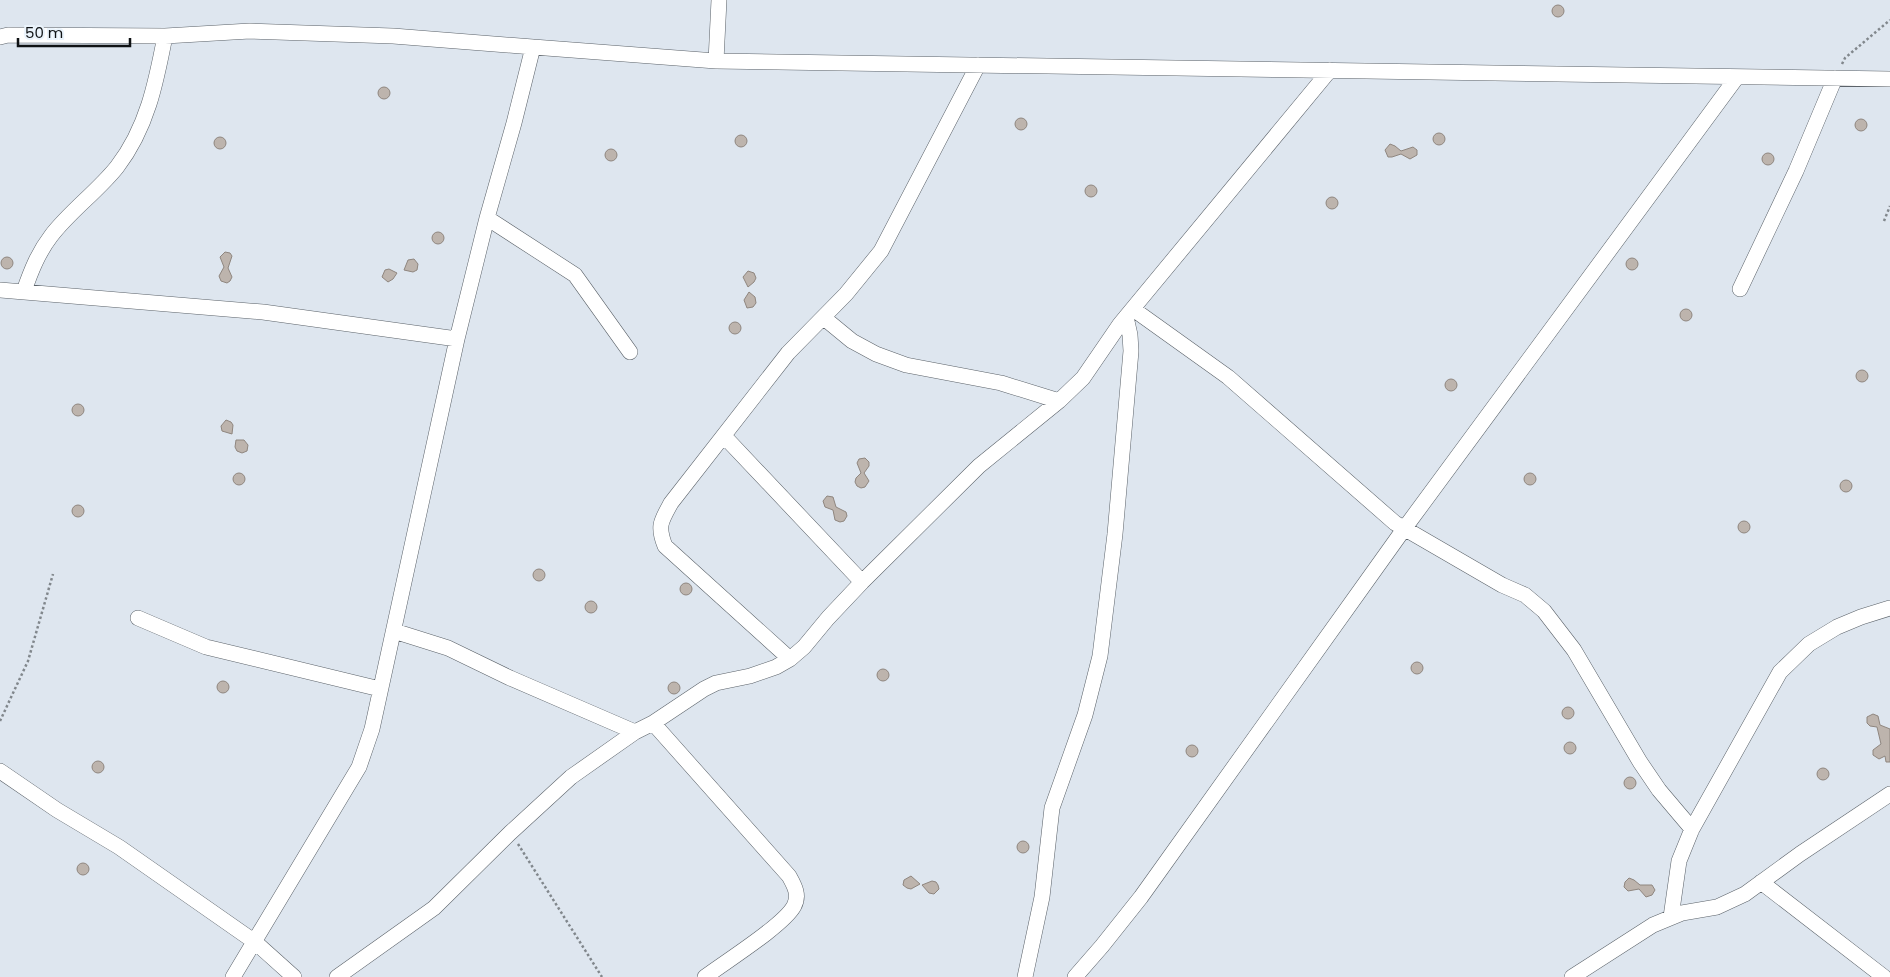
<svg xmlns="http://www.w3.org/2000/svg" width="1890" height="977" viewBox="0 0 1890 977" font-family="Poppins,sans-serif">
<rect width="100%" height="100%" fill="#dee6ef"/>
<!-- building -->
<path fill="#bdb4ad" stroke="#8f867f" d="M1552 11a6 6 0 1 1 12 0a6 6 0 1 1-12 0Z
M378 93a6 6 0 1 1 12 0a6 6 0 1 1-12 0Z
M1015 124a6 6 0 1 1 12 0a6 6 0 1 1-12 0Z
M1855 125a6 6 0 1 1 12 0a6 6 0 1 1-12 0Z
M1433 139a6 6 0 1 1 12 0a6 6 0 1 1-12 0Z
M735 141a6 6 0 1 1 12 0a6 6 0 1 1-12 0Z
M214 143a6 6 0 1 1 12 0a6 6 0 1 1-12 0Z
M1390 144 1395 146 1401 151 1413 147 1417 150V155L1410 159 1401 154 1392 157H1388L1385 150Z
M605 155a6 6 0 1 1 12 0a6 6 0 1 1-12 0Z
M1762 159a6 6 0 1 1 12 0a6 6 0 1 1-12 0Z
M1085 191a6 6 0 1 1 12 0a6 6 0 1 1-12 0Z
M1326 203a6 6 0 1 1 12 0a6 6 0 1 1-12 0Z
M432 238a6 6 0 1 1 12 0a6 6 0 1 1-12 0Z
M225 252 230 253 232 256 228 268 232 277 230 281 227 283 221 281 219 276 224 267 220 257Z
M1 263a6 6 0 1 1 12 0a6 6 0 1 1-12 0Z
M1626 264a6 6 0 1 1 12 0a6 6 0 1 1-12 0Z
M414 259 418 264 417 270 413 272 404 270 408 260Z
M389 269 397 273 393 279 388 282 382 277 385 270Z
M748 271 754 273 756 278 754 282 748 287 743 277Z
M749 292 755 297 756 303 753 307 747 308 744 300Z
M1680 315a6 6 0 1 1 12 0a6 6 0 1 1-12 0Z
M729 328a6 6 0 1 1 12 0a6 6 0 1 1-12 0Z
M1856 376a6 6 0 1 1 12 0a6 6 0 1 1-12 0Z
M1445 385a6 6 0 1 1 12 0a6 6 0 1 1-12 0Z
M72 410a6 6 0 1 1 12 0a6 6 0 1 1-12 0Z
M226 420 231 422 233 425 232 434 222 431 221 426Z
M236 440H244L248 445 247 451 242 453 237 451 235 447Z
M865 458 869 462V466L864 473 869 481 865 487 861 488 857 486 855 482 856 478 861 473 857 463 859 459Z
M1524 479a6 6 0 1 1 12 0a6 6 0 1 1-12 0Z
M233 479a6 6 0 1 1 12 0a6 6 0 1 1-12 0Z
M1840 486a6 6 0 1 1 12 0a6 6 0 1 1-12 0Z
M827 496 833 497 836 507 846 512 847 516 844 521 840 522 835 520 833 510 825 507 823 501Z
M72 511a6 6 0 1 1 12 0a6 6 0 1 1-12 0Z
M1738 527a6 6 0 1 1 12 0a6 6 0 1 1-12 0Z
M533 575a6 6 0 1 1 12 0a6 6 0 1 1-12 0Z
M680 589a6 6 0 1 1 12 0a6 6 0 1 1-12 0Z
M585 607a6 6 0 1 1 12 0a6 6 0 1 1-12 0Z
M1411 668a6 6 0 1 1 12 0a6 6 0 1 1-12 0Z
M877 675a6 6 0 1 1 12 0a6 6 0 1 1-12 0Z
M217 687a6 6 0 1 1 12 0a6 6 0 1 1-12 0Z
M668 688a6 6 0 1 1 12 0a6 6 0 1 1-12 0Z
M1562 713a6 6 0 1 1 12 0a6 6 0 1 1-12 0Z
M1873 714 1878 716 1880 725 1890 729V762H1886L1885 756 1879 759 1873 755V750L1881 744 1877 727 1870 726 1867 723V717Z
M1564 748a6 6 0 1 1 12 0a6 6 0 1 1-12 0Z
M1186 751a6 6 0 1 1 12 0a6 6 0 1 1-12 0Z
M92 767a6 6 0 1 1 12 0a6 6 0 1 1-12 0Z
M1817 774a6 6 0 1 1 12 0a6 6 0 1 1-12 0Z
M1624 783a6 6 0 1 1 12 0a6 6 0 1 1-12 0Z
M1017 847a6 6 0 1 1 12 0a6 6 0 1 1-12 0Z
M77 869a6 6 0 1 1 12 0a6 6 0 1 1-12 0Z
M911 876 920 884 911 889 907 888 903 885 904 880Z
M1629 878 1634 880 1640 885H1652L1655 890 1652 895 1646 897 1639 889 1628 891 1624 887 1625 882Z
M932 881 936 882 938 885 939 889 934 894 929 893 922 885Z"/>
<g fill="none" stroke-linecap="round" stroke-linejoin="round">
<defs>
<path id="minor" d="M0 37 8 35 165 36 250 31 393 36 533 47
M716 61 719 0
M487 218 575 275 630 352
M1740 289 1796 171 1835 78
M0 290 263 312 457 339
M24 291C31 271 38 253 51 236 70 211 97 192 117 167 147 128 156 83 165 36
M1133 309 1228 377 1395 523 1502 585 1525 595 1544 611 1574 650 1640 762 1659 790 1692 829
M824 318 852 341 876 354 906 365 1001 383 1059 401
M724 436 862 582
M138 618 206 647 380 689
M394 631 448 648 510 678 635 732
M790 659 665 546C657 526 661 521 671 503L788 353 846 294 881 251 978 65
M653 723 789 876C794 885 800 895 794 906 784 925 725 962 705 977
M0 771 57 810 119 847 255 942 294 977
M1761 882 1884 977
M1671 917 1679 861 1692 829 1780 672 1809 644 1837 627 1861 617 1890 608
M233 977 359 767 372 729 457 339 487 218 514 123 533 47 716 61 1890 79
M337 977 434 908 510 833 571 777 635 732 653 723 704 689 716 683 750 676 776 667 790 659 804 647 828 618 862 582 979 466 1059 401 1083 378 1120 324 1330 70
M1025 977 1042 897 1052 808 1085 715 1100 656 1115 534 1131 351 1130 335 1126 317
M1075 977 1102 946 1141 897 1404 529 1737 77
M1572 977 1653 925 1682 913 1717 907 1745 894 1800 854 1890 794"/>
</defs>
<!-- minor casing -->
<use href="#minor" stroke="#5b6269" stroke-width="16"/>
<!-- path -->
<path stroke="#81878c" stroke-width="2.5" stroke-dasharray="2.5 2.5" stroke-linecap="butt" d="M1842 64 1845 58 1890 20
M1884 221 1890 206
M0 721 28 661 53 574
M518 844 602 977"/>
<!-- minor -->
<use href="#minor" stroke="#fff" stroke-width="15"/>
</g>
<!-- scale -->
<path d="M18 38v8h112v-8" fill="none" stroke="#0f1214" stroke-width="2.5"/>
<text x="25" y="38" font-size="15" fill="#0f1214" stroke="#ebf4fc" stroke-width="4" paint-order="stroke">50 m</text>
</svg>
